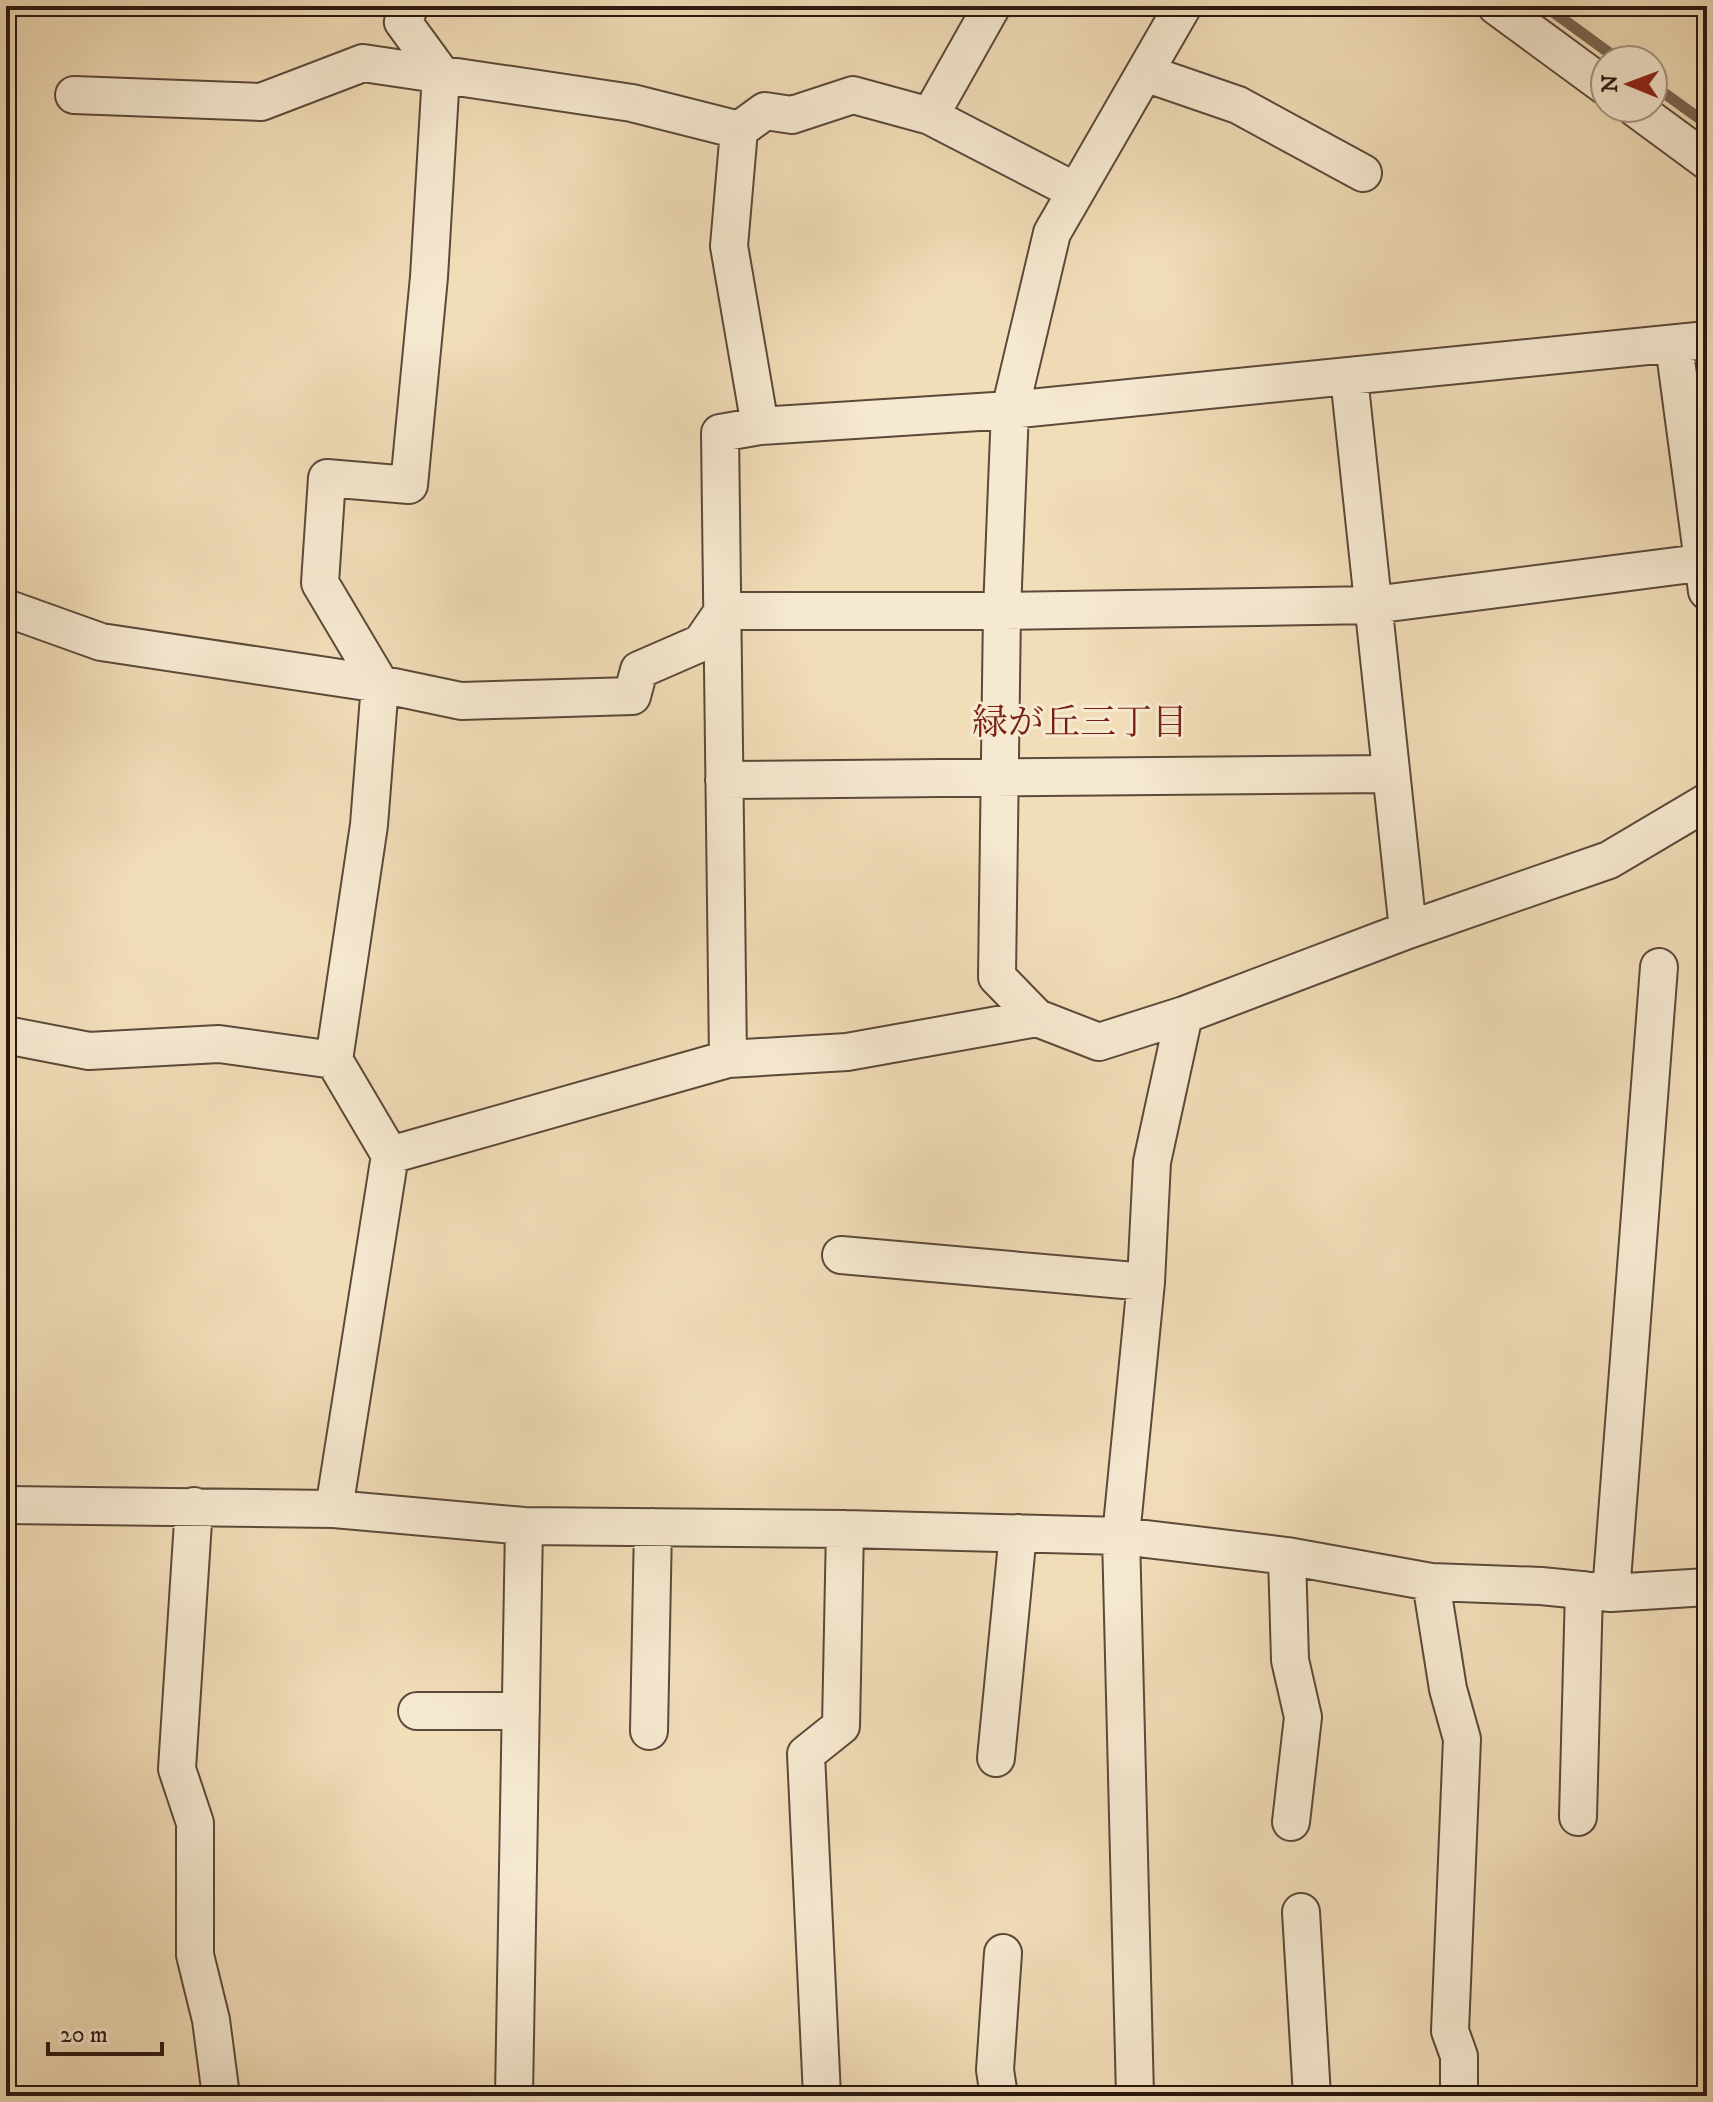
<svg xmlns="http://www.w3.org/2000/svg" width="1713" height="2102" viewBox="0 0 1713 2102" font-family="'IM FELL DW Pica','Noto Serif JP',serif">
<rect width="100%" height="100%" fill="#f1ddb8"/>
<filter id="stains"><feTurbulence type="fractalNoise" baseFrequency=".0025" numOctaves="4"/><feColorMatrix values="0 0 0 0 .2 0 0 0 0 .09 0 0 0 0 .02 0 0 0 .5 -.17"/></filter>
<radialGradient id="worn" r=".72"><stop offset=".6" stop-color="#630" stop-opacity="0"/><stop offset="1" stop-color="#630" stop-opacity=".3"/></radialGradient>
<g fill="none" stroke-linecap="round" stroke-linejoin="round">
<!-- stream -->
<path stroke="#7a6653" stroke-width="11" d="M1545 6 1619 60
M1653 85 1707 124"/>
<defs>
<path id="minor" d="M1183 6 1052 233 1010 410 1002 611 997 977 1037 1018 1099 1042 1184 1015 1408 930 1609 860 1707 802
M1496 6 1605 86
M1145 73 1238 105 1363 173
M74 95 261 102 363 63 632 103 739 130 765 111 792 115 853 95 930 116 1075 191
M1635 108 1707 161
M930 116 992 6
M739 130 729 246 760 426
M1674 345 1707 591
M1349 377 1408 930
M6 608 101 642 380 684 461 701 632 696 639 670 701 643 723 611
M723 611H1002L1373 605 1707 562
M724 780 1391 774
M6 1035 89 1051 219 1044 334 1060 390 1155 334 1509
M728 1059 720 433 760 426 1010 410 1707 340
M334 1060 369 825 380 684 320 583 327 478 409 485 429 277 441 74 403 22 410 6
M390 1155 728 1059 847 1052 1037 1018
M841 1255 1146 1282
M6 1505 334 1509 524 1526 845 1529 1121 1536 1287 1556 1431 1582 1541 1586 1611 1593 1707 1587
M194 1506 177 1769 195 1823V1955L211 2020 221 2096
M1287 1556 1290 1660 1303 1717 1291 1822
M1431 1582 1448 1689 1462 1739 1450 2031 1459 2056V2096
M1611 1593 1659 967
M417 1711H521
M649 1731 653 1527
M996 1758 1018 1533
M1578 1817 1584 1590
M1301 1912 1312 2096
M514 2096 524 1526
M822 2096 806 1754 841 1726 845 1529
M999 2096 995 2070 1003 1953
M1135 2096 1121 1536 1146 1282 1152 1162 1184 1015"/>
</defs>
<!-- minor casing -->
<use href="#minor" stroke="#5c493a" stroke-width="40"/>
<!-- minor -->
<use href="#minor" stroke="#f6e9d1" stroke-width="36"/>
</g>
<g text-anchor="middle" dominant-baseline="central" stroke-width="6" stroke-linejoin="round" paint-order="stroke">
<!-- neighbourhood labels -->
<g font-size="36" fill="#7a1f14" stroke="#f6e9d1">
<text x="1080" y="723">緑が丘三丁目</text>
</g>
</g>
<!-- margin -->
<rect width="1713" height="2102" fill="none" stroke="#f1ddb8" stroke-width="32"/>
<rect x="8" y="8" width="1697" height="2086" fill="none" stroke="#2b1810" stroke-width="4"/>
<rect x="16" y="16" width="1681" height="2070" fill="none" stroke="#2b1810" stroke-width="2"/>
<!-- north arrow -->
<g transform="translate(1629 84) rotate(271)"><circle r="38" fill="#f6e9d1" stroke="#a59584" stroke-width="2"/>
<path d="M0-6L14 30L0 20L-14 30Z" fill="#8f2418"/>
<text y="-12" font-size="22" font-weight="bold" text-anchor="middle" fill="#2b1810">N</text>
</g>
<!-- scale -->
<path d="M48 2042v12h114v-12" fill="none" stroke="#2b1810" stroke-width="4"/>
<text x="60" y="2042" font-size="24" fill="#2b1810" stroke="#f6e9d1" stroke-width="6" paint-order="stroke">20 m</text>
<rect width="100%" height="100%" filter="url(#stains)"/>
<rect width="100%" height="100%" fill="url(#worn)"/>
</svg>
